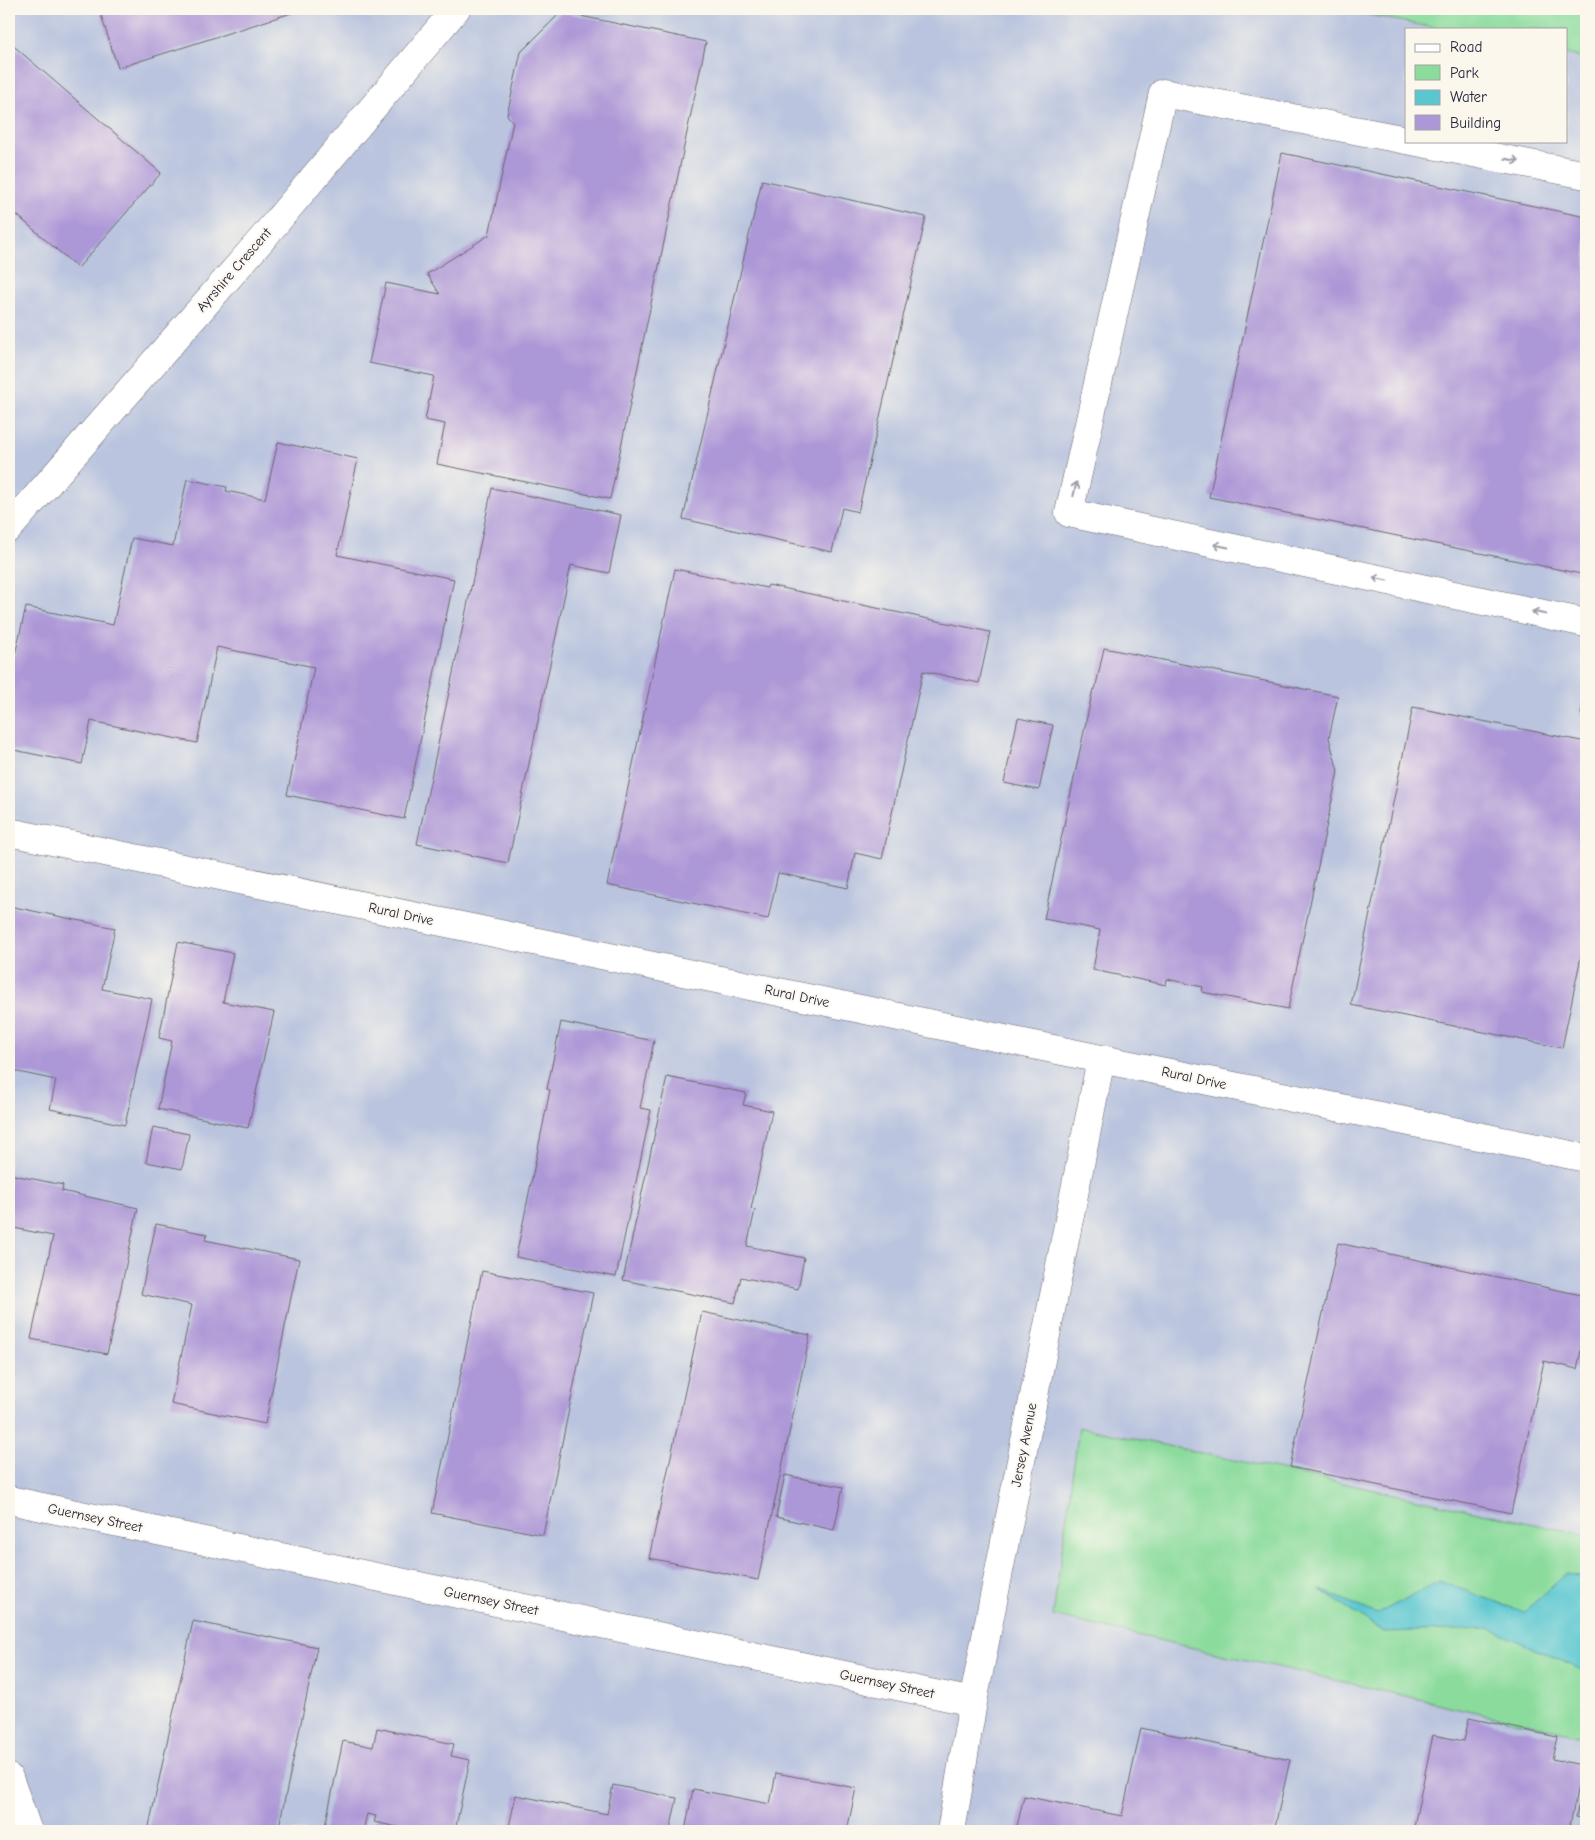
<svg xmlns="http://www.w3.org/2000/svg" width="1595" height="1840" viewBox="0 0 1595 1840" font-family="'Comic Neue',sans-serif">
<rect width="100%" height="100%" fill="#fbf7ec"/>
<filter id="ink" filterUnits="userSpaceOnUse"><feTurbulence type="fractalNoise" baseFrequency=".02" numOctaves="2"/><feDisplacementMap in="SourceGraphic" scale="10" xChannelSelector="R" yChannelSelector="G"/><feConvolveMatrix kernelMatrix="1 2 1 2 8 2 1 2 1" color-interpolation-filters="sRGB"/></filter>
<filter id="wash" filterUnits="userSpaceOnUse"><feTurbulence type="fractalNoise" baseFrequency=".0096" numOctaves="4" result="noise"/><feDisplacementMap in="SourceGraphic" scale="20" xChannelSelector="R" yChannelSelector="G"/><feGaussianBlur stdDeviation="1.12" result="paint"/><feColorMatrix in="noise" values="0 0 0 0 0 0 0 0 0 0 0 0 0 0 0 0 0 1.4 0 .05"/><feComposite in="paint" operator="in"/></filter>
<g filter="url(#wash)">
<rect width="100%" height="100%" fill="#eae4c4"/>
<!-- industrial -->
<path fill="#bac4de" d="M9 9H1341L1442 29H1406V141H1566V53L1586 57V1535L1080 1427 1053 1616 1586 1737V1831H9Z"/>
<!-- green -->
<path fill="#8adb9c" stroke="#567e6c" d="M1339 9H1586V58L1566 54V29H1440Z
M1079 1427 1586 1535V1737L1053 1616Z"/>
<!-- water -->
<path fill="#5ac7d0" stroke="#3e7486" d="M1566 1574 1586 1577V1672L1491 1629 1384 1632 1319 1589 1377 1614 1439 1581 1524 1612Z"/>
<g id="blocks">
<!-- building -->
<path fill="#ad98d7" d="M99 9H304L118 68Z
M561 12 706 42 610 499 437 464 445 424 425 420 434 376 369 363 386 283 440 294 427 274 489 235 513 122 507 115 521 52Z
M9 42 161 173 78 268 9 208Z
M1282 153 1586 217V575L1209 497Z
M762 180 926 217 858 512 842 508 832 552 683 519Z
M278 442 358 459 337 555 454 579 404 819 287 795 314 667 217 647 197 743 91 721 82 764 9 749V654L15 655 26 607 113 625 132 538 173 546 187 479 227 487 226 491 265 499Z
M492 488 621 515 609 573 571 565 508 863 417 844Z
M675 569 767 588 768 585 990 632 979 683 923 671 882 859 855 853 848 888 778 873 768 919 607 885Z
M1104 648 1338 696 1329 738 1338 771 1288 1009 1202 992 1203 987 1167 979 1166 985 1093 970 1100 930 1044 919 1093 689 1095 690Z
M1585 694H1586V715L1581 714Z
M1413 707 1586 742V932L1562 1048 1351 1005Z
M1018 718 1053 725 1039 790 1004 783Z
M9 906 115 928 102 989 152 999 125 1125 50 1109 56 1080 9 1070Z
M178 942 233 953 223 1002 274 1012 248 1128 158 1109 172 1041 159 1038Z
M561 1022 654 1041 640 1108 651 1110 616 1277 516 1257 550 1090 547 1089Z
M667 1077 746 1093 743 1105 772 1111 751 1209 755 1210 747 1246 804 1258 798 1289 741 1277 735 1303 623 1280Z
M153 1127 189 1134 182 1169 146 1162Z
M9 1174 63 1185 62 1191 138 1208 107 1354 31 1339 53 1236 9 1227Z
M156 1224 207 1234 205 1240 299 1259 265 1424 171 1404 192 1305 141 1294Z
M1338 1243 1586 1296V1327L1577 1369 1544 1361 1511 1513 1290 1467Z
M482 1271 593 1293 543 1535 432 1513Z
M702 1312 810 1335 758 1580 649 1558Z
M785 1475 843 1487 834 1530 776 1517Z
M193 1621 317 1647 278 1831H148Z
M1469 1718 1557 1737 1552 1759 1582 1765 1569 1831H1413L1433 1735 1464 1741Z
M377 1728 454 1744 451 1756 470 1760 455 1831H416L374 1822 376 1816 367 1814 363 1831H324L343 1741 373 1747Z
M1141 1728 1290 1760 1274 1831H1016L1024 1796 1122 1816Z
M1585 1770 1586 1771V1819L1576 1817Z
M776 1773 856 1788 847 1831H685L693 1789 770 1804Z
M613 1785 677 1798 670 1831H508L516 1795 607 1814Z"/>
</g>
</g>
<g filter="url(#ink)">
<use href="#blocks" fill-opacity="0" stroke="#68666b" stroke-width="1"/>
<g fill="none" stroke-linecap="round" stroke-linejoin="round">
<defs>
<path id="minor" d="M1406 140 1163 93 1069 513 1586 623
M1412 141 1586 175
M9 528 262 239 456 9
M9 832 1101 1059 1586 1158
M9 1500 973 1702
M9 1778 28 1831
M951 1831 973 1702 1101 1059"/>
</defs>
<!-- minor casing -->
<use href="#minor" stroke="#68666b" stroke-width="29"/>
<!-- minor -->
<use href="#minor" stroke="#fff" stroke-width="28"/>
</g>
<!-- one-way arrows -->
<defs><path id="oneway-shaft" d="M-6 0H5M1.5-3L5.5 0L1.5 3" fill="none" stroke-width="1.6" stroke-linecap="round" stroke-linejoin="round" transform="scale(1.25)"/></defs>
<g stroke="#9c9ca7">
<use href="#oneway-shaft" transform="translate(1512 160) rotate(11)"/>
<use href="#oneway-shaft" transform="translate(1075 489) rotate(-77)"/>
<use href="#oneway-shaft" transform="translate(1221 546) rotate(-168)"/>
<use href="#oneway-shaft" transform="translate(1380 579) rotate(-168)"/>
<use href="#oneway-shaft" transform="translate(1539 613) rotate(-168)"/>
</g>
</g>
<g text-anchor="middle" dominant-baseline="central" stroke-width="4" stroke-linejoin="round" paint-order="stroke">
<!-- street labels -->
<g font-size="14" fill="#22223b" stroke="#fbf7ec">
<text transform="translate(234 270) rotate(-49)">Ayrshire Crescent</text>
<text transform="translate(401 914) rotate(12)">Rural Drive</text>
<text transform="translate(797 996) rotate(12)">Rural Drive</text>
<text transform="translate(1194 1078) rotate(12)">Rural Drive</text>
<text transform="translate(1024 1445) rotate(-79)">Jersey Avenue</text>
<text transform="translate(95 1518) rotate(12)">Guernsey Street</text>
<text transform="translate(491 1601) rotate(12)">Guernsey Street</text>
<text transform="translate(887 1684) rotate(12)">Guernsey Street</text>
</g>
</g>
<!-- margin -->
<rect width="1595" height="1840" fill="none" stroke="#fbf7ec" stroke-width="30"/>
<!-- legend -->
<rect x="1405" y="28" width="162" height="115" fill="#fbf7ec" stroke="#a4a2a5"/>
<rect x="1415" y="44" width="25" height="8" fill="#ffffff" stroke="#a4a2a5"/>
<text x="1450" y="52" font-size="15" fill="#22223b">Road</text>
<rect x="1415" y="65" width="25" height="15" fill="#8adb9c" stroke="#a4a2a5"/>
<text x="1450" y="78" font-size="15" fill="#22223b">Park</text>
<rect x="1415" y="90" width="25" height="15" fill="#5ac7d0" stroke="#a4a2a5"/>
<text x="1450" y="102" font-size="15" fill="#22223b">Water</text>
<rect x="1415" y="115" width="25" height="15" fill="#ad98d7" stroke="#a4a2a5"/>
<text x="1450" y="128" font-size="15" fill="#22223b">Building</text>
</svg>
